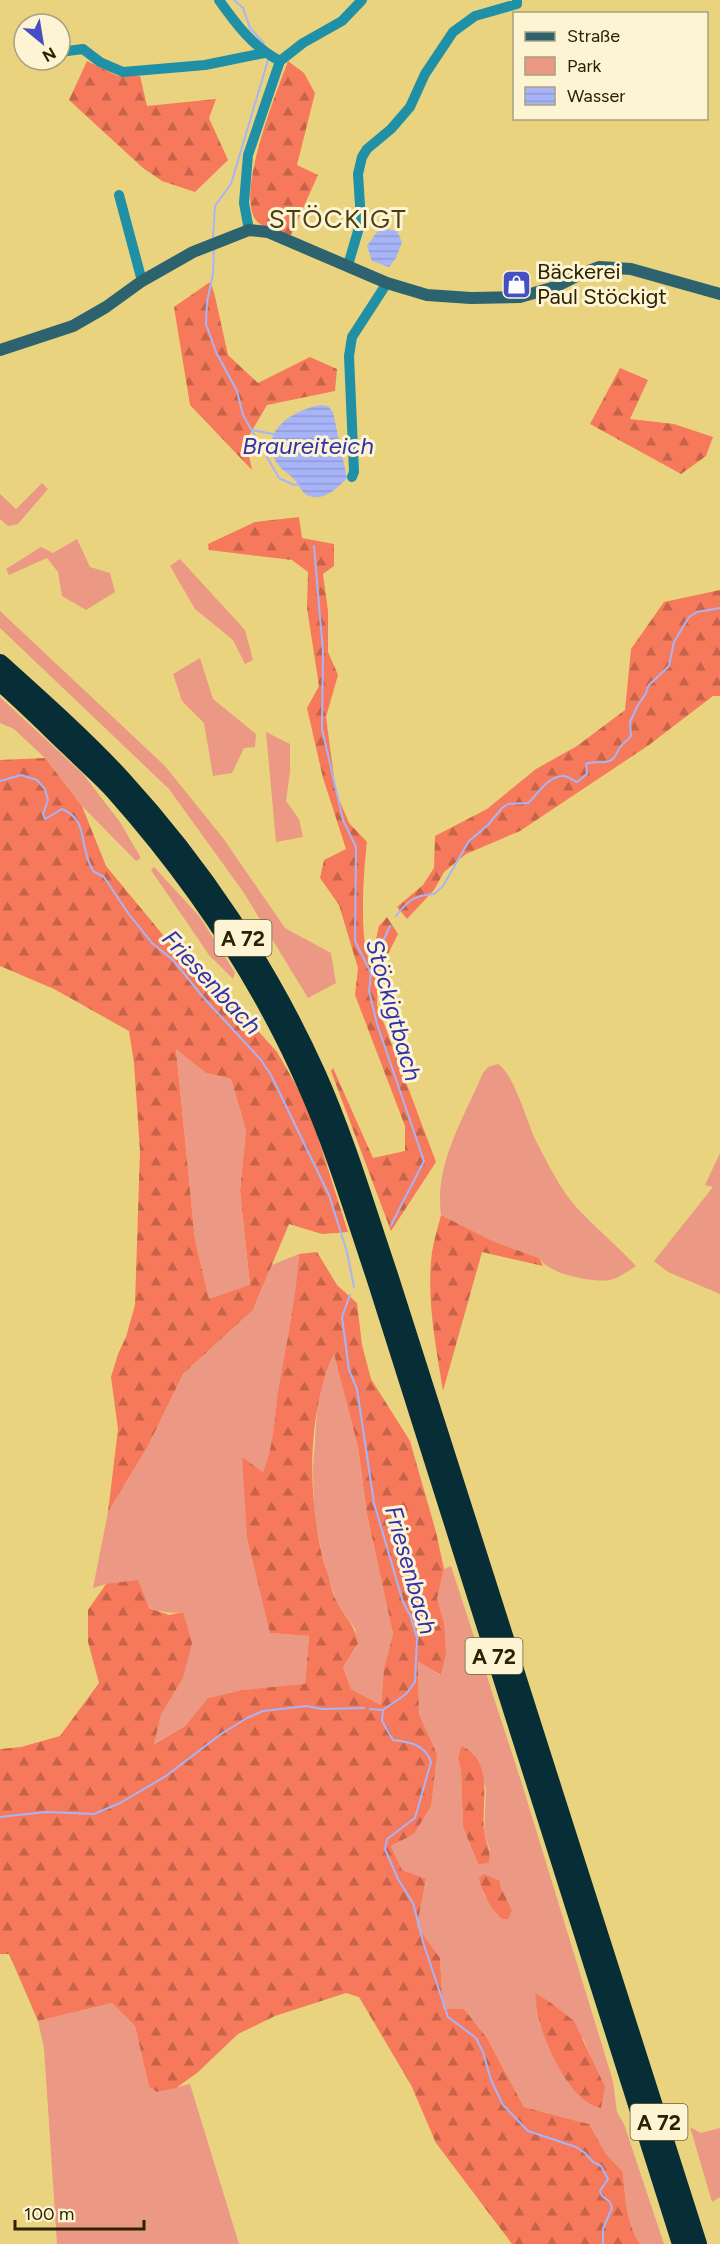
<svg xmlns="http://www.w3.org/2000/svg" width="720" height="2244" viewBox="0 0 720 2244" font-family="Figtree,sans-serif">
<defs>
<pattern id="forest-firs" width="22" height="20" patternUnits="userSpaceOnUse" patternTransform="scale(1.5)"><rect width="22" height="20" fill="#f6795b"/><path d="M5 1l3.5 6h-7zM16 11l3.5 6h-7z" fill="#c76349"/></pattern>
<pattern id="water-rules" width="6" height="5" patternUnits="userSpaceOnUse" patternTransform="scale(1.5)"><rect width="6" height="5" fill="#a7b5f8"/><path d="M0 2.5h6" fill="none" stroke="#909bd3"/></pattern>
</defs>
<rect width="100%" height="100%" fill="#ead37e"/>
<!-- green -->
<path fill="#eb9985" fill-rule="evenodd" d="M42 483 48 489 18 524 8 526 0 519V494L16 509Z
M77 539 90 567 110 573 115 592 86 610 62 596 58 572 47 558 9 575 6 569 41 547 53 553Z
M180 559 245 630 253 660 245 664 233 640 195 609 170 566Z
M0 611 165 766 223 838 285 928 331 953 336 983 308 998 244 893 169 789 0 628Z
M200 658 213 699 256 734 255 747 244 748 232 773 213 776 204 723 182 701 173 674Z
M0 697 83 774 120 822 141 858 136 861 82 806 45 758 14 729 0 723Z
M266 732 290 744V772L286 801 299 819 303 837 276 842Z
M154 867 200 917 235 973 233 979 209 955 151 870Z
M176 1048 206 1073 231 1079 246 1130 240 1191 250 1286 209 1300 195 1240Z
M498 1064C514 1074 527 1122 536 1141 548 1164 560 1189 577 1208 596 1228 617 1246 636 1266 628 1271 619 1278 610 1280 593 1283 548 1274 539 1258L495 1242 441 1215C434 1164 464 1118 483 1073L488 1067Z
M720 1153V1294L668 1272 654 1261 713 1187 705 1185Z
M299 1254 297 1292 279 1388 271 1452 263 1472 242 1458 246 1493 271 1633 309 1636 305 1685 242 1690 208 1698 185 1726 153 1744 161 1715 183 1678V1612C155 1617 130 1597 106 1584L93 1588 108 1512 148 1446 183 1374 253 1310 272 1265Z
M334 1353 358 1447 367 1514 393 1634 384 1668 381 1705 351 1689 343 1667 358 1645 355 1629 337 1603 326 1570 314 1518 313 1469 318 1395Z
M451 1566 522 1784 613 2081 617 2112 624 2124 664 2244H640C626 2223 625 2196 623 2172L606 2154 589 2124 524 2107 487 2038 464 2009 443 2010 440 1958 417 1926 426 1880 402 1870 391 1846 414 1834 437 1754 419 1714 418 1660 440 1675 437 1599 444 1569ZM461 1746 474 1754 483 1778 486 1790 484 1833 490 1850 478 1864 463 1827 461 1771 458 1758ZM500 1881V1886L512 1910 498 1915 483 1893ZM536 1994 584 2040 591 2058 592 2106 569 2084 561 2070 539 2021Z
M112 2003 135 2026 149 2087 157 2092 190 2084 239 2244H57L44 2048 38 2021Z
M690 2127 701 2133 720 2128V2197L712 2202Z"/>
<!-- forest -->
<path fill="url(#forest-firs)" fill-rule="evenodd" d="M87 61 118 76H140L147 106 216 99 209 118 228 160 195 192 162 181 143 168 69 100Z
M288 61 304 73 315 93 297 165 318 175 291 235C282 232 268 230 260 224 230 204 278 89 288 61Z
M210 282 214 292 228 355 258 383 310 357 337 369 335 391 267 405 246 441 252 470 190 405 174 307Z
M620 368 648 380 630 419 674 424 713 437 706 456 681 474 590 424Z
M299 517 302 538 334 544V566L323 574 328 611V652L338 675 326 717 336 792 349 823 367 842C364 865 358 946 371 962L379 926 387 917 398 934 378 974 377 1005 436 1162 391 1231 331 1071 333 1068 373 1158 405 1151V1126L355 995 358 968 339 905 320 878 324 860 346 849 323 778 307 708 319 686 307 608 308 572 292 560 209 550 208 544 255 522Z
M720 590V696H713L649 745 520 831 466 854 444 872 434 890 407 919 397 907 423 885 434 868 435 836 487 809 536 769 577 746 625 710 631 649 664 602Z
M45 758 82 806 106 866 182 958 239 1010 277 1052 308 1106 348 1232 322 1234 289 1224 253 1310 183 1374 148 1446 108 1512 118 1429 111 1377 118 1354 126 1337 135 1305 140 1151 134 1063 129 1031 54 989 0 966V760ZM176 1049 206 1073 231 1079 246 1130 240 1191 250 1285 209 1299 195 1240Z
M441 1215 495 1242 539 1258 543 1266 482 1252 443 1391C436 1346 426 1298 432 1252 434 1240 438 1227 441 1215Z
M317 1252 337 1285 357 1303 362 1345 371 1379 410 1441 436 1532 444 1569 437 1599 444 1623 446 1653 441 1675 418 1661 419 1714 437 1754 431 1806 414 1834 391 1846 402 1870 426 1879 417 1926 440 1958 443 2009H464L487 2038 524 2107 589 2124 606 2154 623 2172C625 2196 626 2223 640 2244H512L436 2143 411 2085 359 1997 346 1993 275 2016 238 2034 197 2073 176 2088 157 2092 149 2087 135 2026 112 2003 38 2021 9 1954H0V1749L21 1747 60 1736 99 1683 88 1642V1610L106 1584 138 1580 149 1608 169 1615 183 1612 192 1643 183 1678 161 1715 154 1744 185 1726 208 1698 242 1690 305 1684 309 1636 270 1633 247 1537 242 1457 263 1472C275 1443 274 1416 279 1386 287 1342 296 1299 299 1254ZM334 1354 358 1447 367 1514 393 1634 384 1668 381 1705 351 1689 343 1667 358 1644C355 1625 347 1620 338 1604 334 1597 331 1587 329 1578 307 1517 305 1413 334 1354Z
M461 1746C495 1760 481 1803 484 1831 486 1845 491 1847 489 1863L478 1864 463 1827 461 1771 458 1758Z
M484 1874 500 1881V1886L512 1910 508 1919H502C490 1908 483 1894 479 1878Z
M535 1993 551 2003 574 2021 605 2087 601 2108C570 2103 545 2044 538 2016 536 2009 537 2001 535 1993Z"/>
<!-- water -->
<path fill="url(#water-rules)" d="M380 228 397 231 402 242 396 258 389 267 372 261 367 246Z
M320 405 328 406 333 412 347 478C337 488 323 503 307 495 301 492 297 481 292 477 286 472 279 468 275 460 260 430 294 410 320 405Z"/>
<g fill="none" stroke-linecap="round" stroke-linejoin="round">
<!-- stream -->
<path stroke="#a7b5f8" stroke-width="2" d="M234 0 243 8 250 28 264 43
M213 238 215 206 231 184 268 60
M214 249 213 274 207 302 206 324 216 352 237 391 243 415 279 478 294 485 299 484
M252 430 273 434
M314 546 323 652 322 729 343 820 356 847 355 941 371 973 369 991 377 1024 424 1161 391 1225
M0 781 21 775 37 780 45 789 48 800 43 814 45 819 62 809C84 819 80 832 86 852 87 859 90 865 93 871L104 877 128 913 152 943 173 960 203 997 261 1060 271 1075 329 1195 347 1252 354 1287
M396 916C407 901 415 895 434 894L443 886 469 841 488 825 502 808 508 804 528 803C538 794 548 776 563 776 568 776 572 780 577 782L587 774 586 764C592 761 598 763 605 762 616 761 615 754 621 746 623 743 628 740 631 736L630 722 638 705 645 695 649 685 669 666 674 642 689 617 697 612 720 608
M371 973 374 961 390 926
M350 1295 342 1317 349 1370 357 1389 374 1503 403 1602 410 1615 417 1638 415 1682 406 1694 383 1710 382 1721 393 1740C409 1742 425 1744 431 1762L415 1818 387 1839 385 1849 398 1879 413 1903 423 1942 448 2017 476 2038 483 2052 491 2080 503 2105 528 2131 576 2147 585 2153 593 2162 601 2166 608 2179 600 2191 602 2196 610 2202 612 2208 603 2229V2244
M370 1709 383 1710
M0 1817 46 1812 94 1814 120 1803 166 1776 221 1734 247 1718 263 1711 307 1706 322 1709 364 1708"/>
<!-- street -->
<path stroke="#1f90a5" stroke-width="10" d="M219 0C236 24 253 47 280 61
M60 52 83 49 100 62 123 72 205 65 264 53
M119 195 142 281
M249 230 244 203 248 155 280 61 303 43 342 21 362 0
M348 265 361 221 358 174 362 157 367 149 391 129 410 107 425 74 453 32 475 16 517 4V0
M352 477 354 472 349 356 352 337 387 283"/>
<!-- secondary -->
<path stroke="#2d636f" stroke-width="12" d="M0 350 73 326 106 307 142 281 193 252 249 230 268 232 387 283 427 295 471 298 520 297 555 287 583 273 599 267 631 269 720 294"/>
<!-- highway -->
<path stroke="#072e36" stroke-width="18" d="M0 663C41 700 84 738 122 779 201 865 269 967 317 1074 346 1139 366 1207 389 1275L698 2244
M0 682C24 703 46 725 69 747 84 762 101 776 115 792 193 880 260 979 307 1087 335 1150 354 1215 376 1280L681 2244"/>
</g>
<!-- icons -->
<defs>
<symbol id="shop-square" viewBox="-11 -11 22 22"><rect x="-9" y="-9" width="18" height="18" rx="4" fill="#464fc4" stroke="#fdf4d4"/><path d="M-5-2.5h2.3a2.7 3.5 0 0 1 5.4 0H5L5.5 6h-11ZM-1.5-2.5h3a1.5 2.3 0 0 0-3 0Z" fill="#fff"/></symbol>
</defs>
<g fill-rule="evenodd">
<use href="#shop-square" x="500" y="268" width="33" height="33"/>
</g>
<g text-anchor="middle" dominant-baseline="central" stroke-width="6" stroke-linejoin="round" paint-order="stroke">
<!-- shield labels -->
<g fill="#fdf4d4" stroke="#6b6140" stroke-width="1.5">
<rect x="214.5" y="920" width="57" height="36" rx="4.5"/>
<rect x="465.5" y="1638" width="57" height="36" rx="4.5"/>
<rect x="630.5" y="2104" width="57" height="36" rx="4.5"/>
</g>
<g font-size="21" font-weight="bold" fill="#2c2200">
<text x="243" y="938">A 72</text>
<text x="494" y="1656">A 72</text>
<text x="659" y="2122">A 72</text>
</g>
<!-- poi labels -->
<g font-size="22" fill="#2c2200" stroke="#fdf4d4" text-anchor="start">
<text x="537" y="271">Bäckerei<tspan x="537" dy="25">Paul Stöckigt</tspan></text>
</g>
<!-- water labels -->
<g font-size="24" font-style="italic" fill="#3230ac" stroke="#fdf4d4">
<text x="308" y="445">Braureiteich</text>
<text transform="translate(212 982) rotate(47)">Friesenbach</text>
<text transform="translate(394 1010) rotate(74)">Stöckigtbach</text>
<text transform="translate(411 1570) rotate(74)">Friesenbach</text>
</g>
<!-- quarter labels -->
<g font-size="26" letter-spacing="1.5" fill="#4a3e10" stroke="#fdf4d4">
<text x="338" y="219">STÖCKIGT</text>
</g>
</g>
<!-- legend -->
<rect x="513" y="12" width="195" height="108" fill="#fdf4d4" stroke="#a9a07f" stroke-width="1.5"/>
<rect x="525" y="32" width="30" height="9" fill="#2d636f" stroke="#a9a07f" stroke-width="1.5"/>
<text x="567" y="42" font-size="18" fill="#2c2200">Straße</text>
<rect x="525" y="57" width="30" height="18" fill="#eb9985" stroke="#a9a07f" stroke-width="1.5"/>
<text x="567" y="72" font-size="18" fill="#2c2200">Park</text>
<rect x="525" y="87" width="30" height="18" fill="url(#water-rules)" stroke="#a9a07f" stroke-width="1.5"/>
<text x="567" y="102" font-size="18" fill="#2c2200">Wasser</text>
<!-- north arrow -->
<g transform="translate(42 42) rotate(150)"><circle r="28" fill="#fdf4d4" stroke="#a9a07f" stroke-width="1.5"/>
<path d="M0-4.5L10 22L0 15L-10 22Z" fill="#464fc4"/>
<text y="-9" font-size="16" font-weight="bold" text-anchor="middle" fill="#2c2200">N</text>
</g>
<!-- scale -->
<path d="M15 2220v9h129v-9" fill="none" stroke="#2c2200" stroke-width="3"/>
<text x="24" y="2220" font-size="18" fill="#2c2200" stroke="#fdf4d4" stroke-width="4.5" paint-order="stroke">100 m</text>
</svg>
